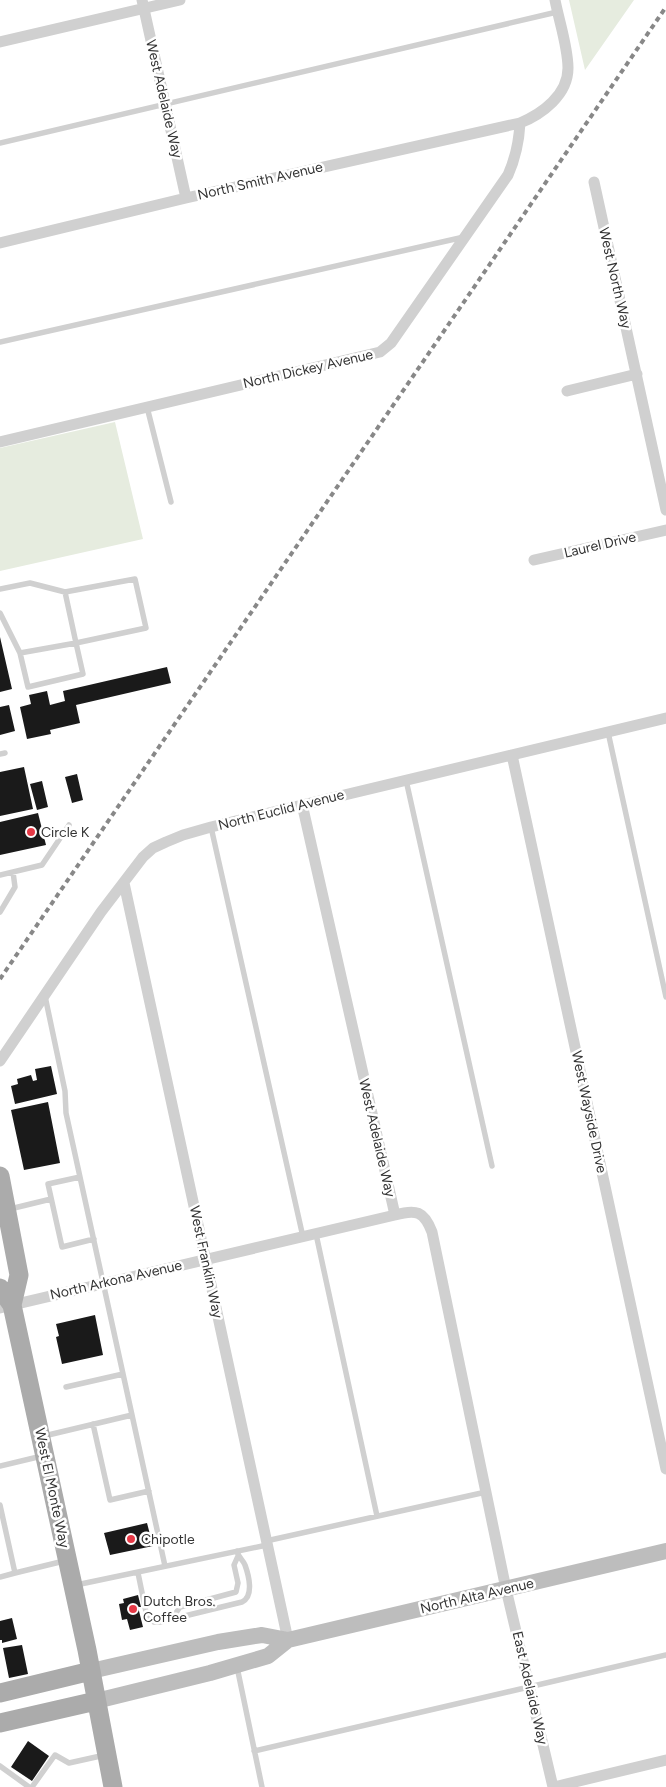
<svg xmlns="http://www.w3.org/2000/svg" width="666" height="1787" viewBox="0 0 666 1787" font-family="Figtree,sans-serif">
<rect width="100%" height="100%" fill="#fff"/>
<!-- green -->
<path fill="#e6ecdf" d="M569 0H634L585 70Z
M115 422 143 539 0 571V448Z"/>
<!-- building -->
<path fill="#1a1a1a" d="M0 637 12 689 0 692Z
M167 667 171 683 76 705 80 723 50 730 51 734 27 739 20 707 31 704 29 695 47 691 50 705 65 701 63 691Z
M9 705 15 731 0 735V707Z
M24 767 33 809 0 816V772Z
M77 774 83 800 72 803 65 777Z
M42 781 48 807 37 810 30 784Z
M38 813 46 845 0 855V822Z
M51 1066 57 1094 15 1104 11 1086 18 1084 17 1079 31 1075 33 1081 37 1080 35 1069Z
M48 1102 60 1163 24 1170 11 1110Z
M95 1315 103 1355 62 1364 56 1337 59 1336 56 1324Z
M147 1523 153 1546 110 1555 104 1533Z
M138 1595 141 1607H138L143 1627 130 1630 127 1619 122 1620 119 1604 124 1603 123 1599Z
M12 1618 17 1639 2 1643V1640H0V1621Z
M22 1645 28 1674 9 1678 3 1648Z
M28 1741 49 1756 32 1781 11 1767Z"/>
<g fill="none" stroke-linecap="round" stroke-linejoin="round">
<!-- service -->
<path stroke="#d0d0d0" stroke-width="5.5" d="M0 143 557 12
M0 342 464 237
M147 407 171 502
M0 589 30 583 65 592 135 579 146 628 76 643 65 592
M0 613 20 653 76 643 83 674 28 687 20 653
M608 732 666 997
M0 754 5 753
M406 780 492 1166
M211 827 303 1237
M0 875 42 865 69 825
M0 912 15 887 13 872
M45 996 65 1091 66 1113 165 1566
M80 1177 48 1184 62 1247 94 1239
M10 1209 51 1199
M316 1234 377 1516
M66 1387 123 1374
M93 1424 110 1500 149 1491
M44 1436 132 1415
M0 1466 42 1456
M0 1505 15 1573 0 1577
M266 1541 486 1492
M15 1573 64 1561
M138 1573 146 1612 149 1618 154 1622H160L242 1602C254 1596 249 1576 245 1565 243 1560 238 1557 237 1551
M76 1585 267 1545
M171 1620 180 1607 236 1592 238 1583 234 1565 238 1556
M237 1667 262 1787
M254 1751 666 1655
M0 1766 29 1787
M32 1787 55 1755 69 1763 105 1755"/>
<!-- minor -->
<path stroke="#d0d0d0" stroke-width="11" d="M142 0 186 198
M0 42 180 0
M594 182 666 510
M0 243 186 198 520 123C542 114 568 95 568 68 568 47 559 21 555 0
M567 391 637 374
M0 442 380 352 391 343 508 175C516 157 519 142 520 123
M534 560 666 530
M512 755 666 1469
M302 804 395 1215C416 1209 424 1211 432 1232L506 1589 553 1787
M124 883 288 1640
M0 1061 101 912 143 857 153 848 166 842 183 835 211 827 666 718
M0 1308 395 1215
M554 1787 666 1760"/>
<!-- secondary -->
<path stroke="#bdbdbd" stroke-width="16" d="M91 1671 218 1642 262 1635 288 1640
M96 1701 210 1673 268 1656 288 1640 666 1551"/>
<!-- primary -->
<path stroke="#ababab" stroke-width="19" d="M0 1176 19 1275 12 1305
M0 1288 12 1305 87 1650 113 1787
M0 1693 91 1671
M0 1723 96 1701"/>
<!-- rail -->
<path stroke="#888" stroke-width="4" stroke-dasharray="5 4" stroke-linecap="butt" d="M0 979 666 7"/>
</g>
<!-- markers -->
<g fill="#e63946" stroke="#fff" stroke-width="2">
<circle cx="31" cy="832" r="5"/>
<circle cx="131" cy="1539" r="5"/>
<circle cx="133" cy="1609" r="5"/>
</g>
<g text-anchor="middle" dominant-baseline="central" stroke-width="5" stroke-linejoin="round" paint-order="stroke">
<!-- street labels -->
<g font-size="14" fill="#333" stroke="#fff">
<text transform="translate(164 99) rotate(77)">West Adelaide Way</text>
<text transform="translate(260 181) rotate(-13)">North Smith Avenue</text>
<text transform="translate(615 278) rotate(77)">West North Way</text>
<text transform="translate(308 369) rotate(-13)">North Dickey Avenue</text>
<text transform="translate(600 545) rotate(-13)">Laurel Drive</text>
<text transform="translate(281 810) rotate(-14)">North Euclid Avenue</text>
<text transform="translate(589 1112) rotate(78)">West Wayside Drive</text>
<text transform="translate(377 1138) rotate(77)">West Adelaide Way</text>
<text transform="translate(206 1262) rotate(78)">West Franklin Way</text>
<text transform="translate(116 1280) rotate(-13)">North Arkona Avenue</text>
<text transform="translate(52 1488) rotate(78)">West El Monte Way</text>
<text transform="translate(477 1596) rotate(-13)">North Alta Avenue</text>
<text transform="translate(530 1688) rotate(77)">East Adelaide Way</text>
</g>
<!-- poi labels -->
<g font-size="14" fill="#333" stroke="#fff" text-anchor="start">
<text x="41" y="832">Circle K</text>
<text x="141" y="1539">Chipotle</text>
<text x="143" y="1601">Dutch Bros.<tspan x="143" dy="16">Coffee</tspan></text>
</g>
</g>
</svg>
